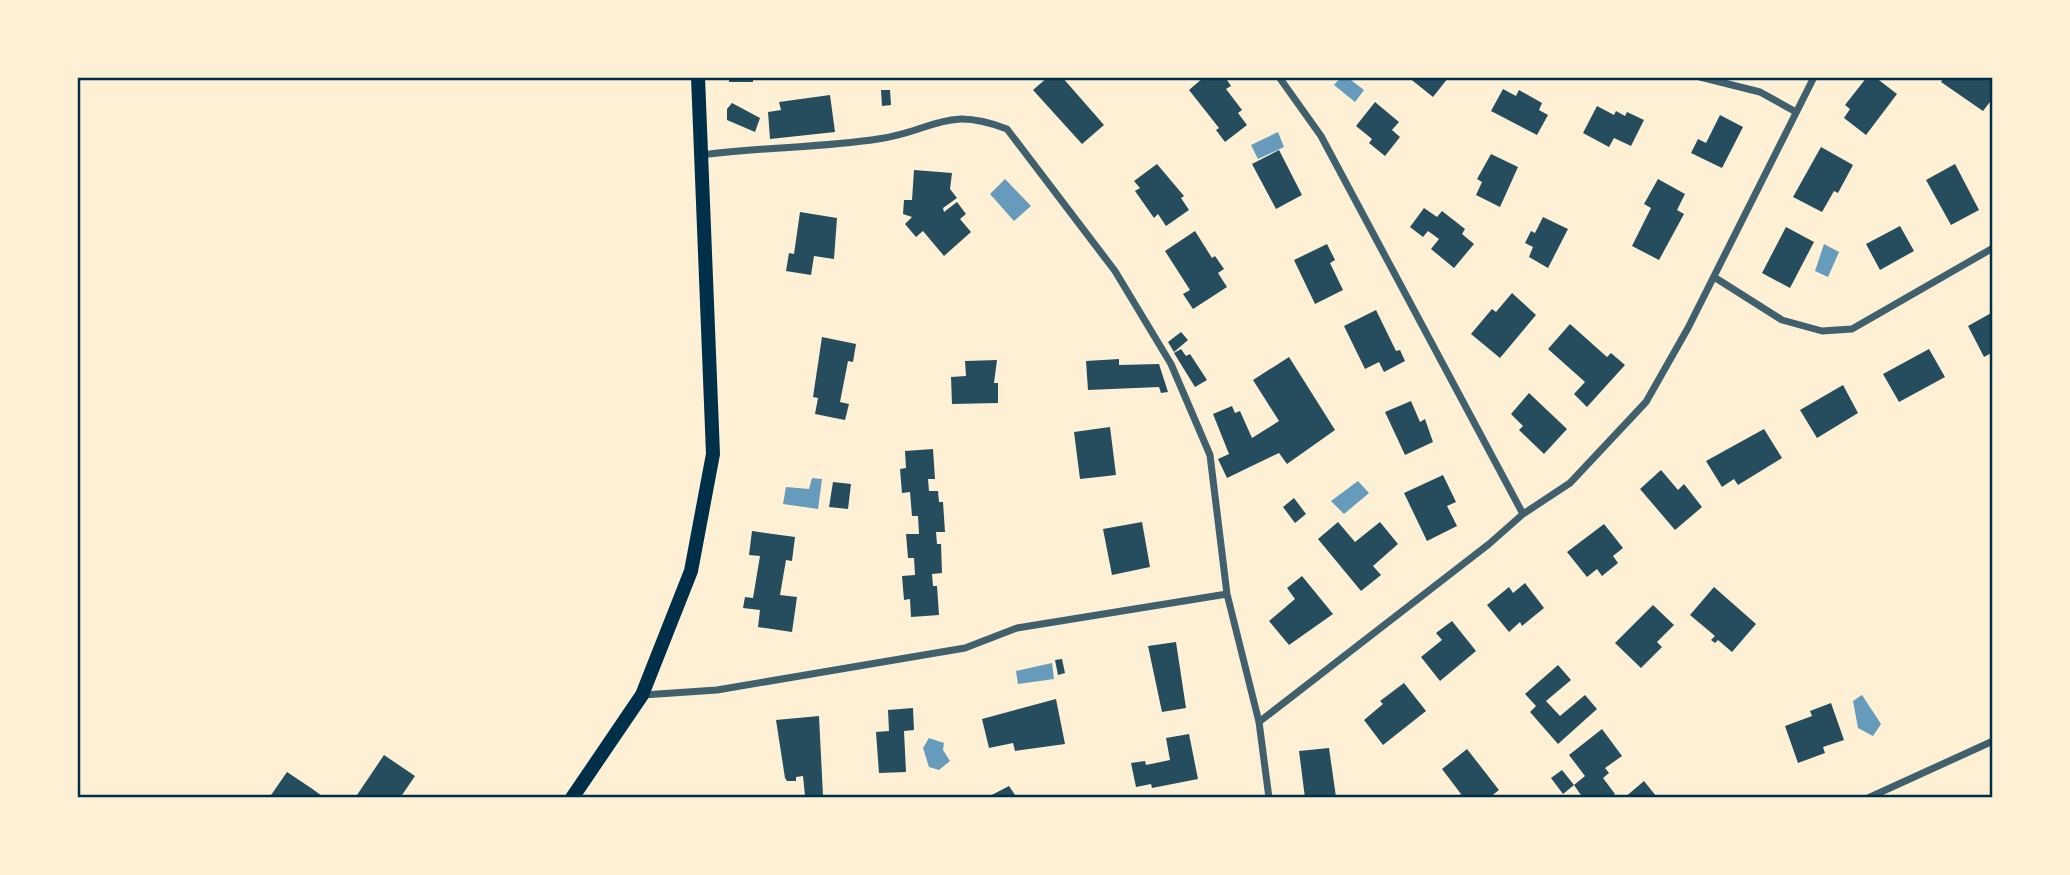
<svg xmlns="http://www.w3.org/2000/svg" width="2070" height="875" viewBox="0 0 2070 875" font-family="'Asap Condensed',sans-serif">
<rect width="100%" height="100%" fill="#fdf0d5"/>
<!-- water -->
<path fill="#669bbc" d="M1341 77H1347L1364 90 1355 102 1334 85Z
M1278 132 1284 147 1258 159 1251 145Z
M1005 179 1031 206 1014 221 990 194Z
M1824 244 1839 252 1828 277 1815 271Z
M812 478 822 479 818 509 783 504 786 487 809 489Z
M1358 481 1369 493 1344 514 1331 501Z
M1052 663 1054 679 1018 684 1016 671Z
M1862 695 1881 724 1873 736 1858 728 1853 701Z
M929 738 944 743 943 750 950 761 939 770 929 767 923 748Z"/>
<!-- building -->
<path fill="#264d5e" d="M729 77H753V82H729Z
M1048 77H1062L1104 125 1082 144 1033 90Z
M1204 77H1225L1231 86 1226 89 1242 110 1238 113 1247 125 1225 142 1216 130 1219 128 1189 90Z
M1408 77H1447L1448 78 1433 97Z
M1867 77H1875L1897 94 1866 135 1844 118 1850 109 1845 105Z
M1944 77H1991L1993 98 1983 111 1941 82Z
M1503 89 1516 96 1519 90 1542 103 1539 110 1548 115 1537 135 1491 111Z
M881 90H890L891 105 882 106Z
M830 95 835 132 770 139 768 112 781 110 779 102Z
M1375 102 1399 122 1392 130 1400 137 1385 156 1369 143 1372 139 1356 126Z
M732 103 760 118 755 132 727 120V109Z
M1597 106 1614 115 1616 111 1625 116 1627 112 1644 120 1631 146 1614 138 1609 147 1583 133Z
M1720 115 1743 127 1722 168 1691 153 1698 139 1706 143Z
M1821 147 1853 165 1838 193 1834 191 1822 212 1793 197Z
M1279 150 1302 195 1276 209 1252 164Z
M1491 154 1518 167 1500 207 1476 195 1482 182 1477 179Z
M1157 164 1184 196 1181 198 1189 210 1166 226 1158 214 1154 218 1135 191 1140 188 1134 181Z
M1955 164 1979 210 1951 225 1926 180Z
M914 170 952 173 950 189 957 198 943 208 944 212 957 202 966 214 960 219 971 232 944 256 923 231 916 237 905 224 912 217 903 214 904 200H912Z
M1658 179 1685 194 1677 210 1684 214 1659 260 1632 246 1651 208 1644 204Z
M1424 208 1437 217 1442 211 1465 229 1462 234 1474 244 1454 268 1431 249 1439 239 1428 231 1423 237 1410 227Z
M800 212 837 218 834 259 814 256 811 275 786 271 789 253 794 254Z
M1543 217 1568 229 1548 268 1529 257 1533 247 1525 243 1531 231 1535 233Z
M1900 226 1914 251 1880 270 1866 244Z
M1786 227 1814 242 1790 288 1762 273Z
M1195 231 1212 258 1215 256 1224 269 1218 273 1227 287 1193 309 1183 294 1190 290 1165 251Z
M1327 244 1335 260 1330 263 1343 290 1315 304 1294 260Z
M1512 293 1536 315 1500 358 1471 334 1492 309 1496 312Z
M1376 310 1396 351 1400 350 1405 361 1384 372 1379 362 1365 369 1344 326Z
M1993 312V352L1984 357 1968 326Z
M1570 324 1607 357 1611 353 1625 365 1587 407 1574 394 1585 382 1548 349Z
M1181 332 1188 340 1174 352 1168 342Z
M822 337 856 344 853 362 848 361 840 402 849 404 845 420 815 414 818 398 813 397Z
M1181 349 1186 356 1190 354 1207 380 1195 387 1174 353Z
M1929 349 1945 377 1899 402 1883 374Z
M1289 357 1335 430 1287 464 1279 453 1227 478 1218 459 1229 454 1213 414 1232 406 1235 413 1240 411 1252 438 1279 421 1253 380Z
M1119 359V365L1159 364 1168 392 1161 393 1159 387 1088 390 1086 361Z
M997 360 994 383H998V403L952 404 951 377 966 376 965 361Z
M1843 385 1858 413 1817 438 1800 410Z
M1529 393 1567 429 1544 454 1519 430 1523 426 1511 414Z
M1411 401 1420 422 1425 419 1433 442 1405 455 1385 412Z
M1110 427 1116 475 1080 479 1074 432Z
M1764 429 1782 458 1738 485 1734 479 1722 487 1706 461Z
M933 449 935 479H928L929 491H938L939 502H943L945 532H936L937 544H941L942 573 932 574 933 586H937L939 615 911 617 910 599 904 600 902 576 915 575 914 558H908L906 534H919L918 516H912L910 492 902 493 900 469 906 468 905 451Z
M1661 470 1678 490 1684 484 1702 507 1675 530 1640 489Z
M1443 475 1456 502 1447 506 1457 526 1427 541 1404 493Z
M833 482 851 484 848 509 829 507Z
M1294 498 1306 514 1295 523 1283 507Z
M1142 522 1150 567 1112 575 1103 529Z
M1338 522 1355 542 1380 522 1398 544 1373 566 1381 575 1361 591 1318 539Z
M1604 524 1623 548 1613 556 1618 563 1602 576 1597 569 1587 577 1567 552Z
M752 531 795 537 792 561 786 560 780 595 797 597 792 632 758 627 760 610 743 608 745 597 753 598 760 556 749 555Z
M1302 576 1333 614 1289 645 1269 621 1295 599 1287 588Z
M1525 583 1544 608 1522 626 1520 622 1509 632 1487 605 1509 587 1513 593Z
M1714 587 1756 624 1732 652 1718 640 1715 643 1711 640 1715 636 1690 615Z
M1653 605 1674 625 1657 642 1662 647 1641 668 1615 643Z
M1452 621 1476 651 1440 681 1421 657 1442 640 1436 633Z
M1176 642 1186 708 1162 712 1148 646Z
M1062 659 1065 673 1058 675 1055 660Z
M1558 665 1571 680 1546 701 1560 716 1585 695 1597 709 1558 744 1530 712 1536 706 1525 694Z
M1404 683 1426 711 1383 745 1364 720 1383 704 1380 701Z
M1056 699 1065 744 1015 751 1013 743 989 748 982 719Z
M1831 703 1844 740 1823 747 1825 753 1798 763 1785 726 1812 716 1810 711Z
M913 708 914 730 904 731 906 772 879 773 876 732 889 731 888 710Z
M819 716 823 796H805L803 776 796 777V781H787L785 778 776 720Z
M1602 729 1622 756 1605 768 1609 773 1603 778 1615 794 1610 798H1583L1574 785 1563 794 1551 778 1562 770 1574 785 1585 776 1569 755Z
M1189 734 1198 779 1152 788 1151 784 1136 787 1131 763 1145 761 1146 765 1170 760 1166 738Z
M1329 748 1336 797 1305 798 1299 751Z
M1467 749 1499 790 1489 798H1456L1461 794 1442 769Z
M384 755 415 776 400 798H355Z
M287 772 311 788 325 798H269Z
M1644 781 1656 796 1624 798Z
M1009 786 1017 798H986Z"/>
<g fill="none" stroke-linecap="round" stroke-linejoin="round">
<!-- minor -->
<path stroke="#3f606c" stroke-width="7" d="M1279 77 1321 136 1523 514
M1700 77 1760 92 1796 112
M701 155C760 147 819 148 878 139 935 131 944 105 1007 129L1115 271 1171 364 1210 455 1227 594 1259 722 1269 798
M1714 277 1782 320 1822 331 1852 329 1993 248
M643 695 717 690 965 648 1017 628 1227 594
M1259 722 1489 544 1523 514 1570 483 1646 402 1688 328 1814 77
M1868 798 1993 741"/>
<!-- secondary -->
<path stroke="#003049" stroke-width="14" d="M572 798 642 695 691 571 713 454 698 77"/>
</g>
<!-- border -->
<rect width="2070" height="875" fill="none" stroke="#fdf0d5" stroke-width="158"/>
<rect x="79" y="79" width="1912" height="717" fill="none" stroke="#003049" stroke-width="2.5"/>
</svg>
